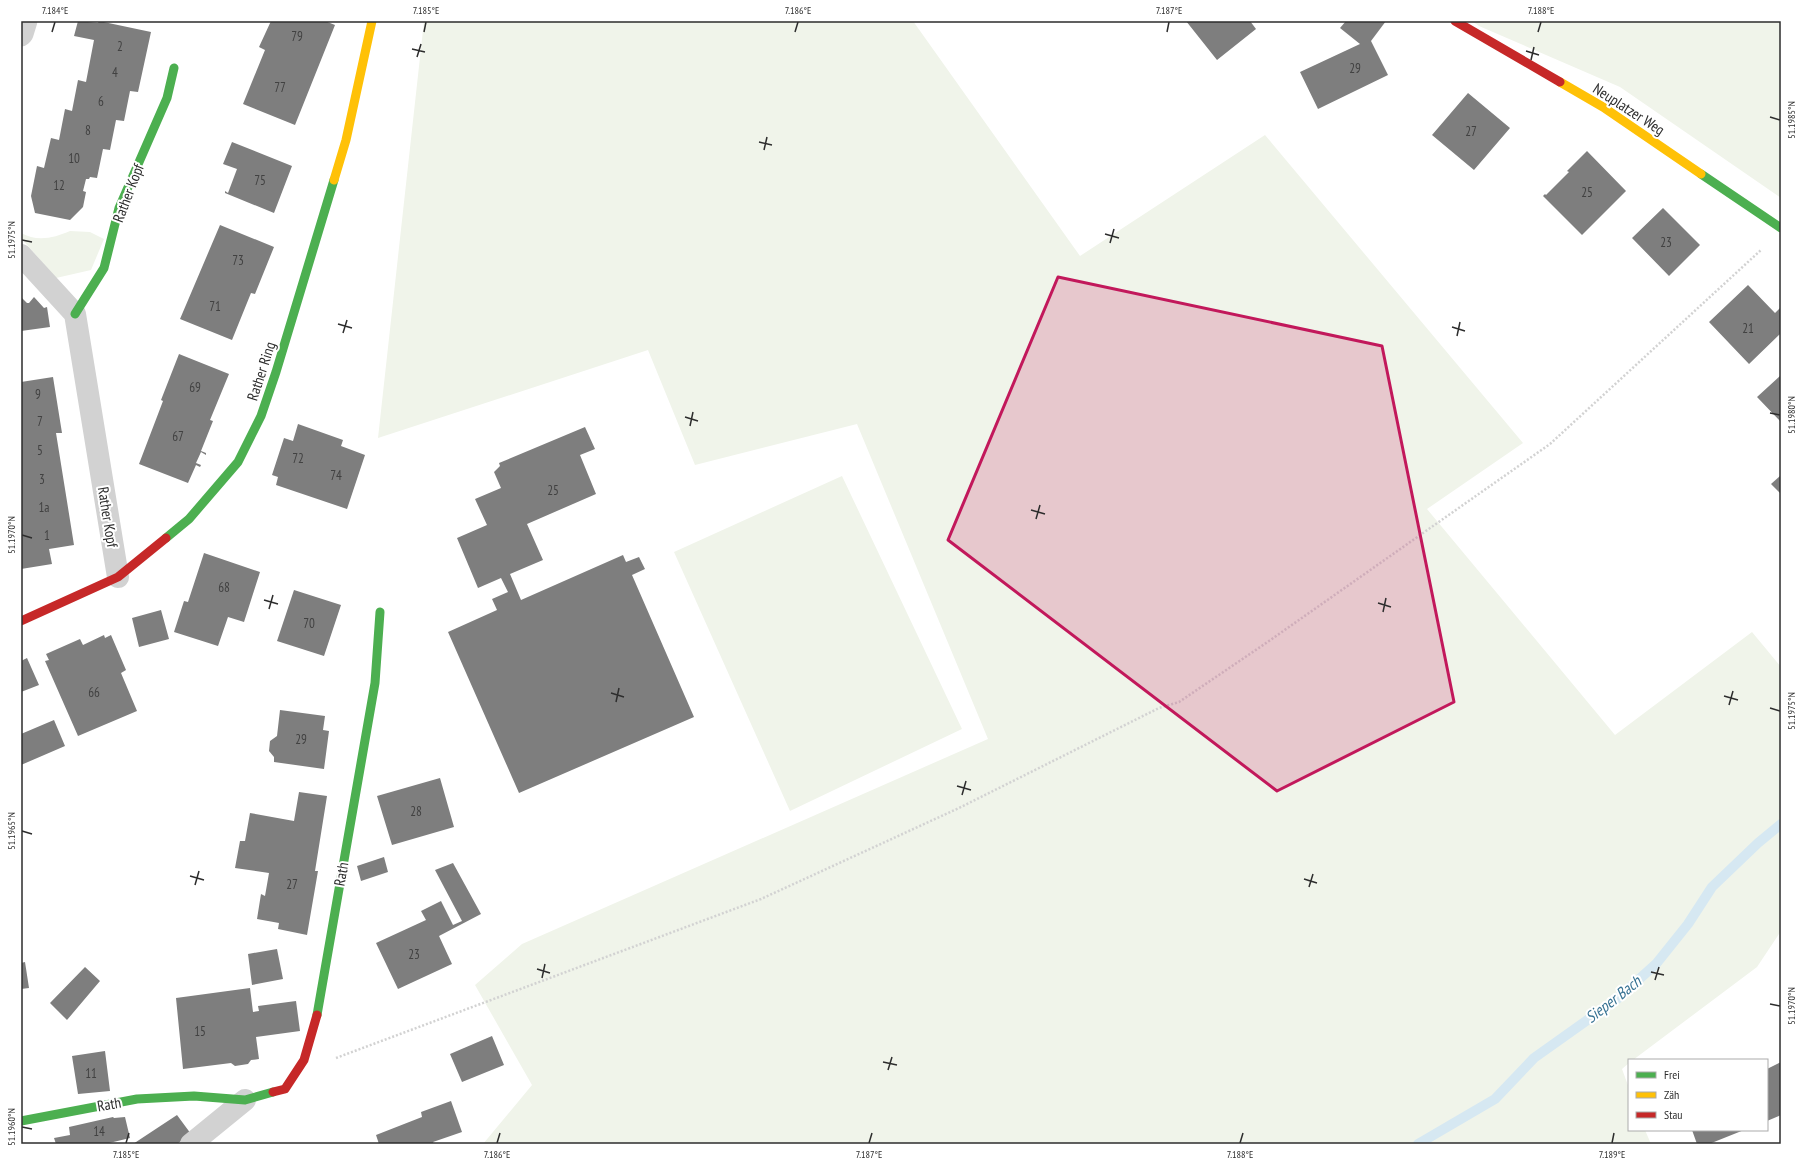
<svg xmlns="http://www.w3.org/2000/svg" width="1802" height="1165" viewBox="0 0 1802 1165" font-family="'PT Sans Narrow',sans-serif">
<rect width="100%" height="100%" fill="#fff"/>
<!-- green -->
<path fill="#f0f4ea" d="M424 21H913L1080 256 1265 135 1523 443 1427 509 1615 735 1752 632 1781 667V931L1757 967 1633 1060H1629V1063L1622 1069 1629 1088V1130H1645L1651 1144H483L532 1085 475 985 522 944 988 739 857 424 695 465 648 350 378 438Z
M1472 21H1781V198L1620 87 1479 26Z
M70 231 90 232 104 239 91 270 56 278 21 238V233C37 242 54 238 70 231Z
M842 476 962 729 790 811 674 552Z"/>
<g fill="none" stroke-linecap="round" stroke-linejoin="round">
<!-- stream -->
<path stroke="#d6e8f2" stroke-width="10" d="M1418 1144 1495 1099 1534 1058 1617 999 1656 964 1688 924 1712 887 1758 843 1781 824"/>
</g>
<!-- building -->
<path fill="#7e7e7e" d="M78 21 98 23 99 21 151 32 138 92 130 91 124 121 116 120 110 150 103 149 97 178 90 177 89 179H86L83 191 86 192 83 207 70 220 35 213 31 196 37 166 44 168 51 138 59 140 65 109 72 111 78 80 86 82 94 40 74 36Z
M271 21H325L335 25 295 125 243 104 265 50 259 47Z
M1186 21H1250L1256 29 1217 60Z
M1346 21H1386L1371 41 1388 75 1318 109 1300 72 1360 44 1340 28Z
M1468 93 1510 128 1474 170 1432 135Z
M232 142 292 166 274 213 225 193V191L228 193 237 169 223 164Z
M1587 151 1626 191 1582 235 1543 196 1545 194 1546 195 1569 172 1567 171Z
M1663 208 1700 245 1669 276 1632 238Z
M220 225 274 247 255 294 251 293 232 340 180 319Z
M1748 285 1775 313 1781 307V333L1749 364 1709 322Z
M21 297 27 303H29L34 297 44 308 47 307 50 327 21 331Z
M179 354 229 374 210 420 213 421 201 451 206 453V455L201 452 196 463 201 465 200 467 196 465 188 483 139 464 163 401 161 400Z
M1781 375V422L1757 397Z
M53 377 62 433H56L74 545 49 549 52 564 21 569V382Z
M298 424 343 440 341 446 365 455 347 509 276 485 278 477 272 475 284 438 293 441Z
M585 427 595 449 580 455 596 494 527 524 543 560 510 574 521 600 623 555 626 562 639 557 645 569 632 575 694 717 519 793 448 632 497 610 492 599 508 592 501 578 478 588 457 538 487 525 475 499 501 488 494 472 500 466 499 463Z
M1781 475V494L1771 484Z
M204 553 260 572 244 622 228 617 218 646 174 632 184 601 188 602Z
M294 590 341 605 324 656 277 641Z
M161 610 169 639 139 647 132 618Z
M104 635 105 638 111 635 126 670 121 673 137 711 78 736 45 661 49 660 46 654 80 639 83 645Z
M27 658 39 685 21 692V661Z
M280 710 325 716 323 730 329 731 324 769 274 762V757L269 751 270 741 277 736Z
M54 720 65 746 21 765V734Z
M440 778 454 827 392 845 377 796Z
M299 792 327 796 315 871H318L307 935 278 929 279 923 257 919 261 894 265 896 269 873 235 868 240 841H245L250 813 294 821Z
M384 857 388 872 361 881 357 866Z
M453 863 481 914 439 936 452 964 398 989 376 943 426 920 421 911 441 901 453 925 462 921 435 870Z
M277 949 283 979 252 985 248 954Z
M25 962 29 988 21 989V963Z
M85 967 100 981 67 1020 50 1003Z
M250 988 253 1012 259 1011 258 1006 296 1001 300 1031 256 1037 259 1059 251 1060 248 1064 235 1066 231 1063 183 1069 176 998Z
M492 1036 504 1065 462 1082 450 1054Z
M105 1051 110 1091 78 1094 72 1056Z
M1781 1062V1115L1767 1121V1069Z
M451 1101 462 1132 433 1142 434 1144H379L376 1135 422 1117 421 1112Z
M177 1115 191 1134 177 1144H133Z
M113 1117 114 1118 125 1117 130 1138 105 1144H56L54 1138 70 1135 69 1127Z
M1692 1130H1744L1709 1144H1697Z"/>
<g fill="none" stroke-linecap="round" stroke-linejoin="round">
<!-- path -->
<path stroke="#d2d2d2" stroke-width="2.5" stroke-dasharray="2 2" stroke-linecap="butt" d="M336 1058 761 899 959 808 1159 708 1179 702 1269 641 1550 444 1761 250"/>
<!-- lane -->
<path stroke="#d2d2d2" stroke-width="21" d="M21 36 23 34 27 21"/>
<!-- street -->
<path stroke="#d2d2d2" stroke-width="22" d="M21 255 75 314 118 577
M191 1144 245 1100"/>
<!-- fast -->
<path stroke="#4caf50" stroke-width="9" d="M1701 174 1781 228
M75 314 104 268 119 208 167 98 174 68
M166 538 189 519 238 462 261 416 276 372 334 180
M317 1015 375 683 380 612
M21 1121 137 1099 194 1096 245 1100 273 1092"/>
<!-- slow -->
<path stroke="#ffc107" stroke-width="9" d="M1560 82 1603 107 1701 174
M334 180 346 140 372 21"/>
<!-- jam -->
<path stroke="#c62828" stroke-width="9" d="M1455 21 1560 82
M21 621 118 577 166 538
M273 1092 285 1089 304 1060 317 1015"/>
</g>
<!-- marked area -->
<path fill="#c2185b" fill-opacity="0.2" stroke="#c2185b" stroke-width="3" stroke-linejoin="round" d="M1058 277 1382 346 1454 702 1277 791 948 540Z"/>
<!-- ticks -->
<path fill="none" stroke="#2d2d2d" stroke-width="1.5" d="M52 32 55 22M424 32 426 22M795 32 798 22M1167 32 1169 22M1538 32 1541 22M412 49 425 52M1526 51 1539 55M417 57 421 44M1531 60 1534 47M1770 117 1780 120M759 142 772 145M764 150 767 137M1105 234 1119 238M22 240 32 242M1110 243 1114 229M338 324 352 328M1452 327 1465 331M343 333 347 320M1457 336 1460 322M1770 413 1780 415M685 417 698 421M690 426 693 412M1031 510 1045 514M1036 519 1040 505M22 535 32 538M264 600 278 604M1378 603 1391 607M269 609 273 595M1383 612 1386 598M611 693 624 697M1724 696 1738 700M616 702 619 688M1729 705 1733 691M1770 708 1780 711M957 786 971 790M962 795 966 781M22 831 32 834M190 876 204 880M1304 879 1317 883M195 885 199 871M1309 887 1313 874M537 969 550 973M1651 972 1664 975M542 978 545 964M1655 980 1659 967M1770 1004 1780 1006M883 1062 897 1065M888 1070 892 1057M22 1127 32 1129M126 1143 129 1133M497 1143 500 1133M869 1143 872 1133M1240 1143 1243 1133M1612 1143 1614 1133"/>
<g text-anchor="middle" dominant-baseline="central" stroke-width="4" stroke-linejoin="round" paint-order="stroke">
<!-- number labels -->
<g font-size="13" fill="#414141">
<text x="297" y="36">79</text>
<text x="120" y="46">2</text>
<text x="1355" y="68">29</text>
<text x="115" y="72">4</text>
<text x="280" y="87">77</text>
<text x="101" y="101">6</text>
<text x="88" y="130">8</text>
<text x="1471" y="131">27</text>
<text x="74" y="158">10</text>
<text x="260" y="180">75</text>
<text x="59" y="185">12</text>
<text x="1587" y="192">25</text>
<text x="1666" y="242">23</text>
<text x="238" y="260">73</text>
<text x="215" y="306">71</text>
<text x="1748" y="328">21</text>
<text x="195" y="387">69</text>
<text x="38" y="394">9</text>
<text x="40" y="421">7</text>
<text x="178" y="436">67</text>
<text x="40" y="450">5</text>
<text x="298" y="458">72</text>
<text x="336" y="475">74</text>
<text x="42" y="479">3</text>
<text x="553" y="490">25</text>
<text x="44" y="507">1a</text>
<text x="47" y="535">1</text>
<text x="224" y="587">68</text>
<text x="309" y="623">70</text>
<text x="94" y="692">66</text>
<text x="301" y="739">29</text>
<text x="416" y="811">28</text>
<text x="292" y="884">27</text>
<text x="414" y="954">23</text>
<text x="200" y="1031">15</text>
<text x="91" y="1073">11</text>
<text x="99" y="1131">14</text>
</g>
<!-- street labels -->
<g font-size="15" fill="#2d2d2d" stroke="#fff">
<text transform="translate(1629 109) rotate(33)">Neuplatzer Weg</text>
<text transform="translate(128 193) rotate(-69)">Rather Kopf</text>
<text transform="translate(261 371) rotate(-72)">Rather Ring</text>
<text transform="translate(108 517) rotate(81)">Rather Kopf</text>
<text transform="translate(341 874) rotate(-80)">Rath</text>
<text transform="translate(109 1104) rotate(-10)">Rath</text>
</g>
<!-- water labels -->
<g font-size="16" font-style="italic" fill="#377293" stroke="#fff">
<text transform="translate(1613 999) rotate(-38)">Sieper Bach</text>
</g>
</g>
<!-- border -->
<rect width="1802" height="1165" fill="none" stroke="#ffffff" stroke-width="44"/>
<!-- legend -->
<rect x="1628" y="1059" width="140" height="72" fill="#ffffff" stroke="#ababab"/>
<rect x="1636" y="1072" width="20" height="6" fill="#4caf50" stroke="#ababab"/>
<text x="1664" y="1079" font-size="12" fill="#2d2d2d">Frei</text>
<rect x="1636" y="1092" width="20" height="6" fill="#ffc107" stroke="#ababab"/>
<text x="1664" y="1099" font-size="12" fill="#2d2d2d">Zäh</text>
<rect x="1636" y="1112" width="20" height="6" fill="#c62828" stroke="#ababab"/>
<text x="1664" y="1119" font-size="12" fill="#2d2d2d">Stau</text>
<rect x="22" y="22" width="1758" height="1121" fill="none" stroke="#2d2d2d" stroke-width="1.5"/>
<g font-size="10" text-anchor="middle" fill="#2d2d2d">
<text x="55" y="14">7.184°E</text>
<text x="426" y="14">7.185°E</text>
<text x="798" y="14">7.186°E</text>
<text x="1169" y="14">7.187°E</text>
<text x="1541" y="14">7.188°E</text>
<text transform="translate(1791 120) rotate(-90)" y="4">51.1985°N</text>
<text transform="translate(11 240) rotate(-90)" y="4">51.1975°N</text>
<text transform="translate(1791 415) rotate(-90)" y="4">51.1980°N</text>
<text transform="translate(11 535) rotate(-90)" y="4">51.1970°N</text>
<text transform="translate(1791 711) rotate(-90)" y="4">51.1975°N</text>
<text transform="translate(11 831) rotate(-90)" y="4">51.1965°N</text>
<text transform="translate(1791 1006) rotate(-90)" y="4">51.1970°N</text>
<text transform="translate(11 1127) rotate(-90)" y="4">51.1960°N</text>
<text x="126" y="1158">7.185°E</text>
<text x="497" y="1158">7.186°E</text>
<text x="869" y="1158">7.187°E</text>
<text x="1240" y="1158">7.188°E</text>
<text x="1612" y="1158">7.189°E</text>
</g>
</svg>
